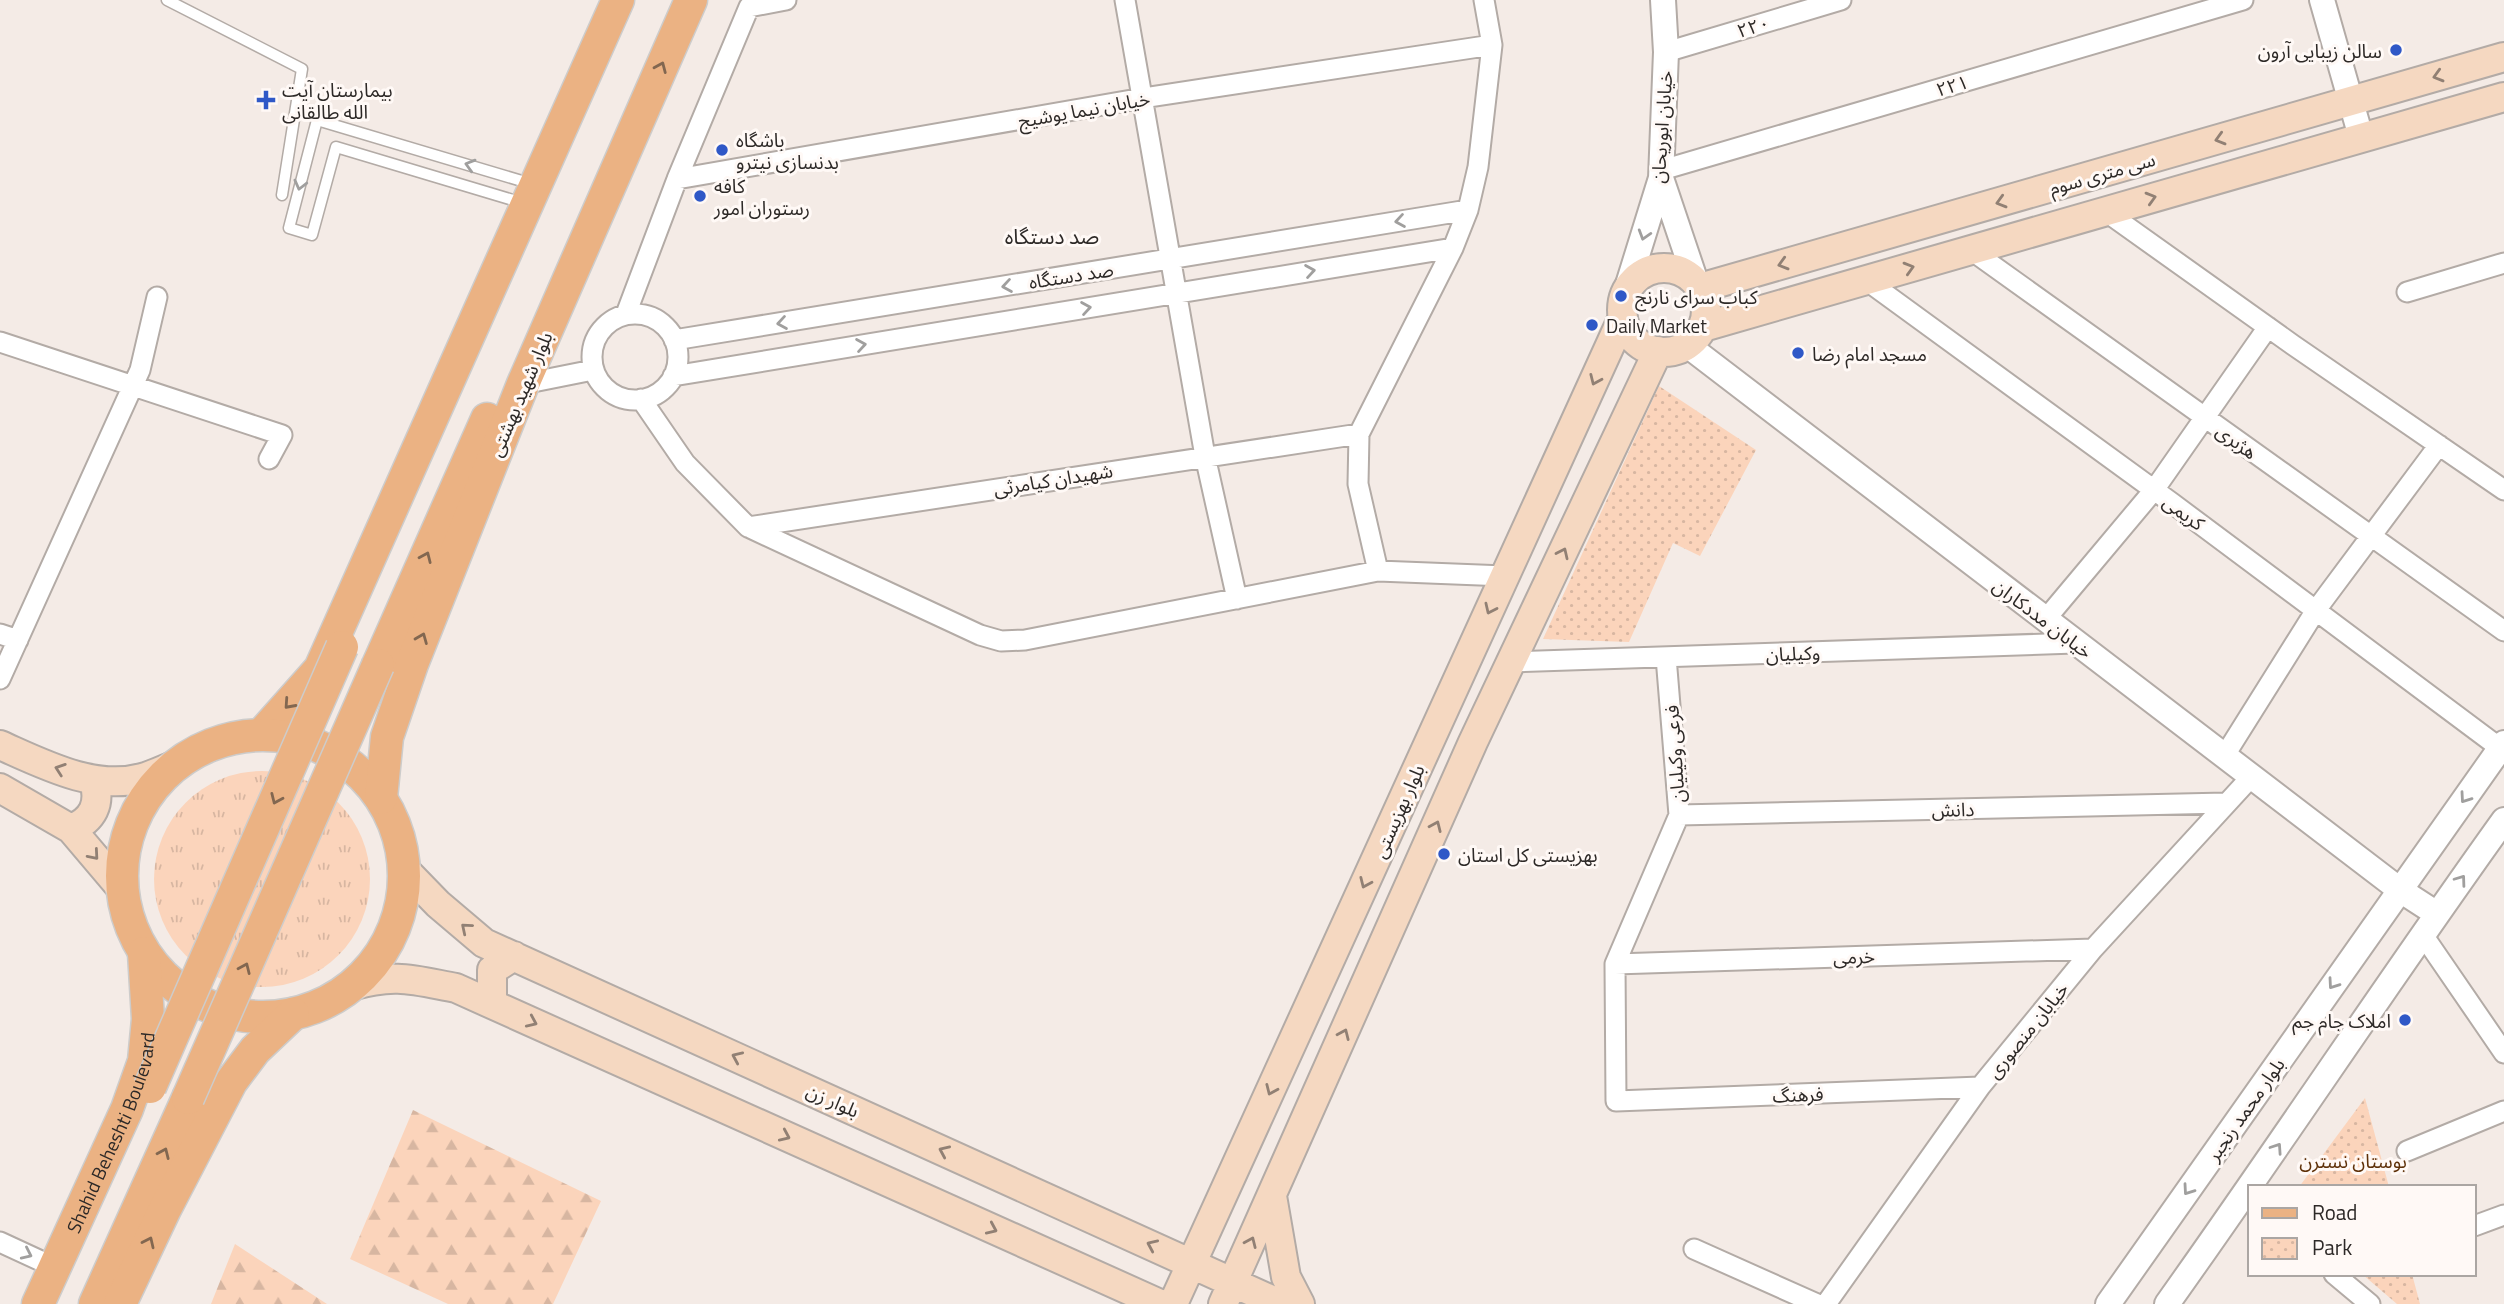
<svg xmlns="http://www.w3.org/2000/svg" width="2504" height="1304" viewBox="0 0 2504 1304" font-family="'Titillium Web','Noto Sans Arabic',sans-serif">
<defs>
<pattern id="grass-tufts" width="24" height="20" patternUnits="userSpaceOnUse" patternTransform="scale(1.75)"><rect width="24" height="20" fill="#fbd4bb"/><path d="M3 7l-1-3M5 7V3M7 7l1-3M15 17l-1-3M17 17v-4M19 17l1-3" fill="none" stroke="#d7b6a1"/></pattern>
<pattern id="forest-firs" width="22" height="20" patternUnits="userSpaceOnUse" patternTransform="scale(1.75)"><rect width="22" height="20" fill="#fbd4bb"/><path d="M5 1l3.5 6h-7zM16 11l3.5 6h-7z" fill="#d7b6a1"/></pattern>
<pattern id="park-dots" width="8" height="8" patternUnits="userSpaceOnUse" patternTransform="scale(1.75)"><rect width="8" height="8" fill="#fbd4bb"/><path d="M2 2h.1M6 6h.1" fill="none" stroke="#d7b6a1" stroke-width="1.8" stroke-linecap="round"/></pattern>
</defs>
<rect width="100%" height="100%" fill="#f4ebe6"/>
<!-- grass -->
<path fill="url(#grass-tufts)" d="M154 879a108 108 0 1 1 216 0a108 108 0 1 1-216 0Z"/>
<!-- forest -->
<path fill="url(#forest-firs)" d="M413 1110 601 1201 553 1304H448L350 1259Z
M235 1244 327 1304H211Z"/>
<!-- park -->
<path fill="url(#park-dots)" d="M1659 386 1756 450 1700 556 1673 543 1629 642 1543 639Z
M2365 1098 2389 1187H2299Z
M2362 1274H2412L2420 1304H2397Z"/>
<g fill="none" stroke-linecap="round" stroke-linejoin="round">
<defs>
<path id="service" d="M167 0 302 69 282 195
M523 203 336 147 312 235 289 228 317 120 532 184"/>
<path id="minor" d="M1125 0 1205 456 1237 599
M1484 0 1492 45 1478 167 1468 210 1453 248 1359 434 1358 484 1378 571 1505 576
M1666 52 1841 0
M1662 170 2243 0
M677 179 1143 98 1492 45
M2105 211 2293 345 2504 490
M1971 250 2504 631
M1866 280 2172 503 2500 748
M2407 292 2504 263
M626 314 677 179 749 7 786 0
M592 357a43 43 0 1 1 86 0a43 43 0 1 1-86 0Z
M674 340 1468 210
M0 342 282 435 269 459
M673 376 1453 248
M523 384 593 370
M641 399 685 463 748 527 980 635 1001 641 1025 640 1378 571
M748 527 1359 434
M2045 620 2154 490 2268 327
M0 634 18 640
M1666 657 1679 815 1615 964 1616 1101 1980 1087
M1511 662 2075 643
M0 679 140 370 157 297
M2225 755 2316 610 2439 445
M1679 815 2226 803
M2423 935 2504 1053
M1615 964 2093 949
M2407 1151 2504 1111
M2474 1226 2504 1215
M0 1242 54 1267
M1694 1249 1817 1304
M2334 1274 2370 1304
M1826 1304 1980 1087 2093 949 2252 776"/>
<path id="tertiary" d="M2322 0 2361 137
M1661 178 1696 282
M1626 291 1661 178 1666 52 1663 0
M1687 345 2400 890 2437 914
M2108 1304 2504 743
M2167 1304C2281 1144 2389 980 2504 820"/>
<path id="secondary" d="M1622 310a42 42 0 1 1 84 0a42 42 0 1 1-84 0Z
M1700 288 2504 57
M1703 327 2504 97
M0 745C43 764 94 791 142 778 153 775 163 770 173 766
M0 788 71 829 121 888
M71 829C93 820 101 804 94 781
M404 869 438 904 484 943 1280 1304
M351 986C395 973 413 980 456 988L1160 1304
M492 1004V970L514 956
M1272 1196 1286 1277 1300 1304
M1173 1304 1623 317
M1223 1304 1473 742 1658 351"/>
<g id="primary">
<path d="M378 665 487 419"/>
<path d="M262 734 320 669 618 0"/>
<circle cx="263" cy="876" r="141"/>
<path d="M381 798 387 737 412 664 523 384 691 0"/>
<path id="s1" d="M38 1304 127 1109 144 1061 148 1019 144 953"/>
<path d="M95 1304 188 1098"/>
<path d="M120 1304 165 1209 231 1082 255 1050 293 1014"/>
</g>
</defs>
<!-- service casing -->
<use href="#service" stroke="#b3aba6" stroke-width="13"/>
<!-- minor casing -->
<use href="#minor" stroke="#b3aba6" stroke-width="23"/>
<!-- tertiary casing -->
<use href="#tertiary" stroke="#b3aba6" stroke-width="28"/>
<!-- secondary casing -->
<use href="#secondary" stroke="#b3aba6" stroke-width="32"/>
<!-- primary casing -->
<use href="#primary" stroke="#cdcccb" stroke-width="35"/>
<!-- service -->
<use href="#service" stroke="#fff" stroke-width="10"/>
<!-- minor -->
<use href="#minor" stroke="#fff" stroke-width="19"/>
<!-- tertiary -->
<use href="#tertiary" stroke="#fff" stroke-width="24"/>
<!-- secondary -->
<use href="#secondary" stroke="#f5d8c1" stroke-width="28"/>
<!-- primary -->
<use href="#primary" stroke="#ebb283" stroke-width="32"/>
<defs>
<path id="primary-bridge" d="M150 1087 342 647
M188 1098 378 665"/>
</defs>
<!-- primary-bridge casing -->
<use href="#primary-bridge" stroke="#cdcccb" stroke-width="35" stroke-linecap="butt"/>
<!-- primary-bridge -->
<use href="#primary-bridge" stroke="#ebb283" stroke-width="32"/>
</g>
<!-- one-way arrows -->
<defs><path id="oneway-chevron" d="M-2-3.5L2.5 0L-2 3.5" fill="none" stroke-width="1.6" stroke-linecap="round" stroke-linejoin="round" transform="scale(1.75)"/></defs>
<g stroke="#826750">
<use href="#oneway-chevron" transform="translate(661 67) rotate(-67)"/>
<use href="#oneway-chevron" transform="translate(426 557) rotate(-66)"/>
<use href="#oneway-chevron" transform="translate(422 638) rotate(-68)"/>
<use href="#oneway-chevron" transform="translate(289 704) rotate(132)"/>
<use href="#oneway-chevron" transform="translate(276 799) rotate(114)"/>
<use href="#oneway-chevron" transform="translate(245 968) rotate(-66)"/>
<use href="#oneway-chevron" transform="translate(164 1153) rotate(-66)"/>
<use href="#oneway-chevron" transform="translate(149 1242) rotate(-65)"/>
</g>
<g stroke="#918074">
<use href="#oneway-chevron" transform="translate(2438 76) rotate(164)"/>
<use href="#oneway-chevron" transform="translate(2220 139) rotate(164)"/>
<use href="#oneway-chevron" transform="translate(2151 198) rotate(-16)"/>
<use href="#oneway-chevron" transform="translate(2001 202) rotate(164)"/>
<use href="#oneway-chevron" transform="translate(1783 264) rotate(164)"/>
<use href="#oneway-chevron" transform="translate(1909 268) rotate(-16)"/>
<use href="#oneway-chevron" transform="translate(1595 380) rotate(114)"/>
<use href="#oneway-chevron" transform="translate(1563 553) rotate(-65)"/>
<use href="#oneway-chevron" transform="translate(1490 609) rotate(115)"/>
<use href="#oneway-chevron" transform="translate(60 769) rotate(-161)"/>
<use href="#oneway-chevron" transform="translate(1436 826) rotate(-66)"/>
<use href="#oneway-chevron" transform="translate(94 855) rotate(49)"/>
<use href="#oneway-chevron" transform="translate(1365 883) rotate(114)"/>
<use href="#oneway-chevron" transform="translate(466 928) rotate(-140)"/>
<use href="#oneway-chevron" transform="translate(532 1022) rotate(24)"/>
<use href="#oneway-chevron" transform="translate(1344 1034) rotate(-66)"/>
<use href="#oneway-chevron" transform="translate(737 1057) rotate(-156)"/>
<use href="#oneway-chevron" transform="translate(1271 1090) rotate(114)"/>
<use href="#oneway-chevron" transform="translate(785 1136) rotate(24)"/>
<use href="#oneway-chevron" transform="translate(944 1151) rotate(-156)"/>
<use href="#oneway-chevron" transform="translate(992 1229) rotate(24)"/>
<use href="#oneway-chevron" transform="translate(1251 1242) rotate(-66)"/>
<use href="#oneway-chevron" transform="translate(1152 1245) rotate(-156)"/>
</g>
<g stroke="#a09f9e">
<use href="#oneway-chevron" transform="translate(470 165) rotate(-164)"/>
<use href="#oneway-chevron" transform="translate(300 185) rotate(104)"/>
<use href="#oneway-chevron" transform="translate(1400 221) rotate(171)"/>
<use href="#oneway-chevron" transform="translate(1644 235) rotate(107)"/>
<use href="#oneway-chevron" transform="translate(1310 271) rotate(-9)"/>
<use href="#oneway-chevron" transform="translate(1007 286) rotate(171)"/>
<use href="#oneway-chevron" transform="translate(1086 308) rotate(-9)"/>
<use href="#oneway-chevron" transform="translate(782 323) rotate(171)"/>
<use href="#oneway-chevron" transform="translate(861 345) rotate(-9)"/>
<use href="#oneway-chevron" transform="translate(2465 798) rotate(125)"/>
<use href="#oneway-chevron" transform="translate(2461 880) rotate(-54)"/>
<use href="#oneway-chevron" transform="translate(2333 984) rotate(125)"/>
<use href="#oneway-chevron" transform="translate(2277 1148) rotate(-56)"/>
<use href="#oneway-chevron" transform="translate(2188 1190) rotate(125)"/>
<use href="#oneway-chevron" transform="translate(27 1254) rotate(25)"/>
</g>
<!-- markers -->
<g fill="#2f58c7" stroke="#fff9f6" stroke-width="2.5">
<circle cx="2396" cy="50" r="7"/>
<path d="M262.5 89.5h7v7h7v7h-7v7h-7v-7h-7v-7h7z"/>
<circle cx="722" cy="150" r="7"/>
<circle cx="700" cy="196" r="7"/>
<circle cx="1621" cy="296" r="7"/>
<circle cx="1592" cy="325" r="7"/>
<circle cx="1798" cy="353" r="7"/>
<circle cx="1444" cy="854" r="7"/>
<circle cx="2405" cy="1020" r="7"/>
</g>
<g text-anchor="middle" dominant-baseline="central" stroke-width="6" stroke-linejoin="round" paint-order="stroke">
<!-- street labels -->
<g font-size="19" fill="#2d2927" stroke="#fff9f6">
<text transform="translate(1753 26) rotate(-17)">۲۲۰</text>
<text transform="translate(1952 85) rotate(-16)">۲۲۱</text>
<text transform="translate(1084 109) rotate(-10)">خیابان نیما یوشیج</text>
<text transform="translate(1661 127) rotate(-86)">خیابان ابوریحان</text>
<text transform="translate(2102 173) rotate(-16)">سی متری سوم</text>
<text transform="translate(1071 275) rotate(-9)">صد دستگاه</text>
<text transform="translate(520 394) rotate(-67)">بلوار شهید بهشتی</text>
<text transform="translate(2237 441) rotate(36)">هژبری</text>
<text transform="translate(1053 479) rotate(-9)">شهیدان کیامرثی</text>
<text transform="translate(2184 512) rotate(36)">کریمی</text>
<text transform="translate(2043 618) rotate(37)">خیابان مددکاران</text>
<text transform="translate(1793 653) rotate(-2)">وکیلیان</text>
<text transform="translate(1674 754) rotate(-94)">فرعی وکیلیان</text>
<text transform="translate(1953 809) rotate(-1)">دانش</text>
<text transform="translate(1398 811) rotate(-66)">بلوار بهزیستی</text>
<text transform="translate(1854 956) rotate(-2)">خرمی</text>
<text transform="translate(2027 1030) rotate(-51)">خیابان منصوری</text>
<text transform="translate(1798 1094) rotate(-2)">فرهنگ</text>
<text transform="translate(833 1100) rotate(24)">بلوار زن</text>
<text transform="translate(2245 1109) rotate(-55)">بلوار محمد رنجبر</text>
<text stroke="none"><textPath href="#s1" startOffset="187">Shahid Beheshti Boulevard</textPath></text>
</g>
<!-- poi labels -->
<g font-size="19" fill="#2d2927" stroke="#fff9f6" text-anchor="start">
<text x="2382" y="50" text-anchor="end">سالن زیبایی آرون</text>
<text x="282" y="89">بیمارستان آیت<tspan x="282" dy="22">الله طالقانی</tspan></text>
<text x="736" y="139">باشگاه<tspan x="736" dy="22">بدنسازی نیترو</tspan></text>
<text x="714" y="185">کافه<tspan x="714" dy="22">رستوران امور</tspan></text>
<text x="1635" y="296">کباب سرای نارنج</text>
<text x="1606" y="325">Daily Market</text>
<text x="1812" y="353">مسجد امام رضا</text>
<text x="1458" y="854">بهزیستی کل استان</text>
<text x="2391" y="1020" text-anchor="end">املاک جام جم</text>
</g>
<!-- park labels -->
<g font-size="19" fill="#5f3109" stroke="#fff9f6">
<text x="2353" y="1160">بوستان نسترن</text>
</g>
<!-- neighbourhood labels -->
<g font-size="21" fill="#2d2927" stroke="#fff9f6">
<text x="1052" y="236">صد دستگاه</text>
</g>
</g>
<!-- legend -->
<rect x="2248" y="1185" width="228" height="91" fill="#fff9f6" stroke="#aba6a3" stroke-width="2"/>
<rect x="2262" y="1208" width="35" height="10" fill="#ebb283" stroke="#aba6a3" stroke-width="2"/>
<text x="2312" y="1220" font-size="21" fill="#2d2927">Road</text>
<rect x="2262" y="1238" width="35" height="21" fill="url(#park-dots)" stroke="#aba6a3" stroke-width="2"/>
<text x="2312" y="1255" font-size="21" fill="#2d2927">Park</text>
</svg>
